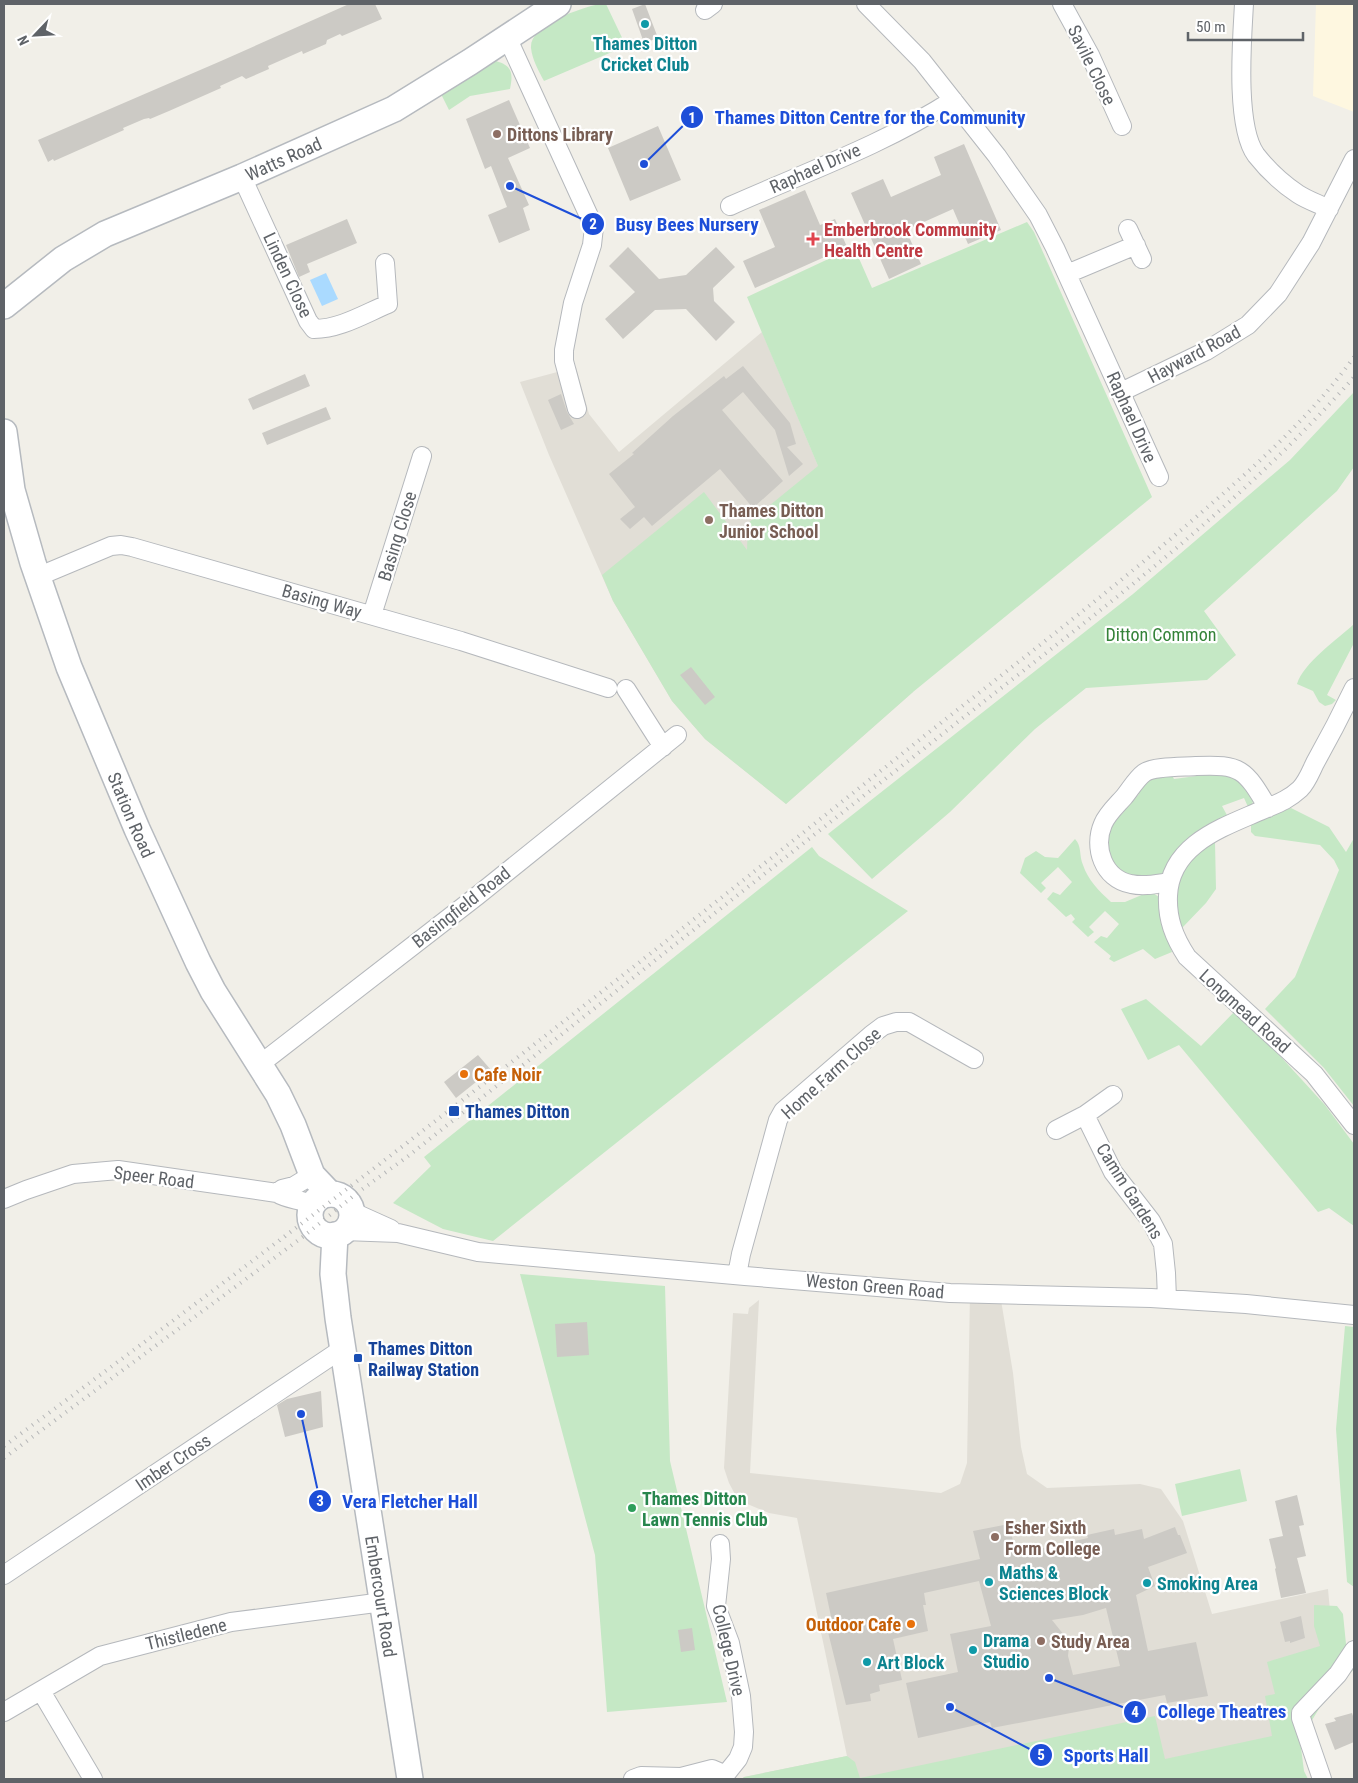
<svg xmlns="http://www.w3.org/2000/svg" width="1358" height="1783" viewBox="0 0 1358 1783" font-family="'Roboto Condensed',sans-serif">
<rect width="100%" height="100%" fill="#f1efe8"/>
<!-- commercial -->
<path fill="#fef7e0" d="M1316 4H1354V112L1313 96Z"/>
<!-- education -->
<path fill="#e1ded6" d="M762 332 913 692 786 804 705 739 672 701 613 601 549 455 520 382 576 367 589 414 619 452Z
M970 1293 1000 1294 1013 1373 1021 1447 1027 1474 1047 1488 1140 1484 1161 1489 1183 1521 1212 1614 1328 1589 1331 1622 1296 1736 1267 1779H742L744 1777 847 1756 797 1518 769 1513 745 1503 737 1498 729 1483 724 1468 733 1313 748 1314 749 1308 759 1300 750 1473 941 1493 960 1484 967 1463Z"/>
<!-- green -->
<path fill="#c5e8c5" d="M599 4H606L626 46 544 81C539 72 532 59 531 48 529 25 581 8 599 4Z
M496 61C513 66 513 74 510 89L470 96 449 110 439 90 486 64Z
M1027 222 1034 232 1152 497 913 692 786 804 705 739 672 701 613 601 602 575 704 492 747 550 748 523 818 466 747 297 854 247 872 288Z
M1354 392V467L1337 491 1204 611 1236 655 1207 680 1086 688 1035 729 950 812 872 879 828 834 1133 594 1290 460Z
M1354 624V643L1327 695 1336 700 1332 704 1325 706 1319 702 1313 691 1297 684C1303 663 1338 639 1354 624Z
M1204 771 1235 775 1253 793V802L1249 809 1244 798 1222 806 1228 817C1208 826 1187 833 1176 852 1170 862 1167 872 1159 880L1124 877 1106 859 1105 830 1113 816 1121 815 1139 794 1140 785 1145 781 1170 772 1174 779 1204 775Z
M1291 808 1329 827 1346 852 1354 838V1106L1324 1068 1265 1009 1295 977 1339 870 1334 860 1320 845 1255 836 1251 832V825L1254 821Z
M1075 839C1082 846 1079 856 1083 865 1088 880 1099 891 1111 902H1125L1144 894 1153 893 1159 897 1164 927 1172 952 1155 959 1143 949 1114 962 1109 959 1111 956 1094 942 1101 936 1107 938 1119 924 1105 911 1089 927 1094 932 1088 937 1072 922 1075 919 1071 914 1066 917 1047 899 1053 892 1060 895 1072 882 1058 867 1041 883 1046 888 1041 893 1020 873 1025 858 1036 851 1045 857 1058 858Z
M1215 842 1216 889 1206 903 1182 928 1177 918 1174 902 1180 869 1201 845Z
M812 847 819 856 908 911 493 1241 443 1229 393 1203 431 1166 424 1157Z
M1146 999 1201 1046 1237 1009 1325 1105 1354 1144V1226L1329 1208 1318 1212 1179 1045 1148 1060 1121 1009Z
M520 1274 665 1286 670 1461 727 1702 607 1712 595 1555Z
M1345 1326 1354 1327V1587L1347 1582 1336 1429Z
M1240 1469 1247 1501 1182 1516 1175 1484Z
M1314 1605 1337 1606 1343 1614 1346 1644 1354 1650V1669L1320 1707 1300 1740 1304 1771 1308 1779H742L744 1777 847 1756 855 1762 860 1778 1155 1716 1165 1759 1272 1736 1265 1696 1275 1694 1267 1662 1320 1646 1314 1626Z"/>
<!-- water -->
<path fill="#aadaff" d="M326 273 338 299 322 306 310 280Z"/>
<!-- building -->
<path fill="#cccac5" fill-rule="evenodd" d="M349 4H375L382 19 342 36 340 34 327 40 326 44 303 54 302 51 268 66 269 69 246 79 242 76 220 86 221 88 169 111 150 119 149 118 144 119 123 128 124 130 54 161 53 159 48 162 38 140 221 61Z
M645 4 658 38 644 43 632 9Z
M509 100 530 148 508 158 529 205 523 208 530 230 499 243 488 215 507 207 491 166 485 169 466 119Z
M658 126 681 180 630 201 608 148Z
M964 144 1001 230 968 244 953 209 906 230 921 264 889 279 851 193 883 179 891 197 941 175 934 157Z
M805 190 820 225 835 219 847 247 755 288 743 261 775 247 759 210Z
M347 219 357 243 307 264 310 272 299 277 286 245Z
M628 247 659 279 686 275 716 247 735 267 713 288 714 301 735 322 716 341 686 309 655 310 623 339 605 319 635 292 609 266Z
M743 366 790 423 796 444 787 447 803 464 789 476 775 430 743 392 722 410 783 481 753 508 720 469 652 526 644 517 630 529 620 519 635 507 609 474 634 454 632 453 673 416 724 376 726 379Z
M305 374 310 386 253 410 248 399Z
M561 394 567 412 574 424 561 430 548 400Z
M326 407 331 419 267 445 262 433Z
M691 667 715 697 705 705 680 675Z
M478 1055 491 1070 456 1098 444 1082Z
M587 1322 589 1355 557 1357 555 1324Z
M321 1391 323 1427 285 1437 277 1405 287 1399Z
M1297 1495 1304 1525 1299 1526 1306 1556 1297 1558 1306 1593 1281 1598 1275 1569 1276 1568 1269 1539 1283 1536 1275 1501Z
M1009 1524 1016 1554 1088 1538 1087 1535 1114 1529 1115 1535 1142 1529 1144 1539 1175 1527 1178 1535H1180L1187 1553 1148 1567 1155 1586 1136 1595 1148 1651 1196 1642 1208 1696 1167 1703 1165 1695 992 1728 990 1722 918 1738 906 1683 958 1672 950 1634 991 1626 979 1581 924 1593 926 1605H923L928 1631 893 1639 902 1680 879 1685 880 1691 870 1694 871 1701 846 1705 827 1628 833 1626 826 1593 980 1559 973 1531ZM1106 1608 1120 1666 1073 1675 1068 1656 1069 1646 1068 1640 1052 1620 1083 1615Z
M1301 1616 1305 1638 1290 1643V1641L1285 1642 1280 1622Z
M692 1628 695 1650 681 1652 678 1630Z
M1352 1713 1354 1719V1742L1335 1750 1325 1724 1336 1721 1334 1718Z"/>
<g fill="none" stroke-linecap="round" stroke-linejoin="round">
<defs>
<path id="minor" d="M866 4 922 61 997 156 1038 215 1055 248 1159 477
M1062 4 1090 55 1122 126
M1244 4C1242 40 1235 126 1256 155 1267 169 1283 184 1298 194 1307 200 1319 204 1329 209
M705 10 713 4
M507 37 594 227 592 245 573 303 564 350V361L577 409
M242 177 308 321 314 329C340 329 364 314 388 304L385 263
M730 206C804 173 885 144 953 100
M1128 229 1142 259
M1067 274 1136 245
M1121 392 1206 351 1248 325 1278 294 1311 243 1354 159
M37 577 111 546 121 545 132 547 461 641 608 688
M372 615 422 456
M1354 688C1342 713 1329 738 1315 763 1311 771 1307 782 1300 789 1287 801 1276 804 1260 811 1221 828 1170 845 1168 896 1167 919 1174 937 1187 957L1314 1074 1354 1125
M626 689 663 747
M1169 882C1156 884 1144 887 1131 884 1103 879 1093 847 1103 824 1107 814 1117 805 1124 797 1130 790 1136 779 1144 773 1153 766 1184 767 1196 766 1241 764 1245 769 1268 808
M259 1065 477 896 677 735
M1085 1115 1113 1172 1151 1221 1163 1244 1166 1273 1167 1299
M1056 1130 1085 1115 1113 1095
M277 1193 282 1189 294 1186 312 1175
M4 1199 26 1190 73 1174 118 1170 277 1193C287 1200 302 1199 312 1205
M351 1211 391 1229
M344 1231 398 1233 478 1252 745 1276 950 1293 1151 1298 1246 1304 1354 1315
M737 1275 741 1254 778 1120 783 1111 871 1035 883 1026 896 1022H909L974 1059
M720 1544 721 1559 716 1606 730 1643 741 1696 744 1732 743 1747 738 1759 722 1779
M4 1575 342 1349
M41 1691 93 1779
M4 1712 100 1656 231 1622 383 1602
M633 1779 641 1776 681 1777 712 1769 726 1775
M1322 1779 1301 1718V1713L1338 1674 1354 1650"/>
<g id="secondary">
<path id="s1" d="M4 306 63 259 105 234 242 177 394 109 470 62 558 4"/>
<path id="s2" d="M4 432 12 490 33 563 69 667 137 829 198 962 213 991 278 1094 293 1125 312 1175 330 1194"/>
<circle cx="331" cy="1215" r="21"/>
<path id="s3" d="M335 1235 333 1274 338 1318 410 1779"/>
</g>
</defs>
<!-- minor casing -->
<use href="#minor" stroke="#b5b8bc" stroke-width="20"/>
<!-- secondary casing -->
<use href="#secondary" stroke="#b6babf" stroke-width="28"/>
<!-- minor -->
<use href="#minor" stroke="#fff" stroke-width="18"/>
<!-- secondary -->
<use href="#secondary" stroke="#fff" stroke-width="25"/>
<!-- rail -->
<path stroke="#b6b7b8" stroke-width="4" stroke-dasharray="1 6" stroke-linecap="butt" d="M4 1446C316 1217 621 979 923 737 1014 665 1107 594 1195 518 1252 469 1310 418 1354 357
M4 1458 304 1236 357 1193 407 1157C586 1015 765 873 945 732 1087 620 1234 513 1354 377"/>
</g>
<!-- markers -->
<g fill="#0f9aa8" stroke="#fff" stroke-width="2">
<circle cx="645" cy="24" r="5"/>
<circle cx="989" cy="1582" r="5"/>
<circle cx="1147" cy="1583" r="5"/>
<circle cx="973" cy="1650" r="5"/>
<circle cx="867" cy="1662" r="5"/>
</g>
<g fill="#8d6e63" stroke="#fff" stroke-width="2">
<circle cx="497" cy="134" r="5"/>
<circle cx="709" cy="520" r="5"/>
<circle cx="995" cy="1537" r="5"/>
<circle cx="1041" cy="1641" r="5"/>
</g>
<path fill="#e0444e" stroke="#fff" stroke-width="2" d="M810.5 231.5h5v5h5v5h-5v5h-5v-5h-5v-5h5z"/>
<g fill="#e8710a" stroke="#fff" stroke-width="2">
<circle cx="464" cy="1074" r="5"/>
<circle cx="911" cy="1624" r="5"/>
</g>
<g fill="#1a4fb4" stroke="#fff" stroke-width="2">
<rect x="448" y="1105" width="12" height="12" rx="2.5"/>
<rect x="353" y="1353" width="10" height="10" rx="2.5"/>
</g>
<circle fill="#2e9e5b" stroke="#fff" stroke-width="2" cx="632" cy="1508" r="5"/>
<g text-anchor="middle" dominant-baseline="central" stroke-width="4.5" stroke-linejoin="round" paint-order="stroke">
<!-- culture labels -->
<g font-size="18" font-weight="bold" fill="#0d838f" stroke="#fff" text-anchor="start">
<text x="645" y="43" text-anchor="middle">Thames Ditton<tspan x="645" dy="21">Cricket Club</tspan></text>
<text x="999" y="1572">Maths &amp;<tspan x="999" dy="21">Sciences Block</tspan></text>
<text x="1157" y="1583">Smoking Area</text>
<text x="983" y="1640">Drama<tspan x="983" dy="21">Studio</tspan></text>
<text x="877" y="1662">Art Block</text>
</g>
<!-- street labels -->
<g font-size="18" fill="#5f6368" stroke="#fff">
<text transform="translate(1092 65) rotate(64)">Savile Close</text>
<text stroke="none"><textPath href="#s1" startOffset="318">Watts Road</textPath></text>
<text transform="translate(815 168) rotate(-24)">Raphael Drive</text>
<text transform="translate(288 275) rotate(65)">Linden Close</text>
<text transform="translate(1194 354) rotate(-28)">Hayward Road</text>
<text transform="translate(1132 417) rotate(66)">Raphael Drive</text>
<text transform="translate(397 536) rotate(-73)">Basing Close</text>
<text transform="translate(322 601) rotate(16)">Basing Way</text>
<text stroke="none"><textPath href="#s2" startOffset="405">Station Road</textPath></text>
<text transform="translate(461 907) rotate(-38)">Basingfield Road</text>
<text transform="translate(1245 1011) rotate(42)">Longmead Road</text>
<text transform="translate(831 1073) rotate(-42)">Home Farm Close</text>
<text transform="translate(154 1177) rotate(7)">Speer Road</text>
<text transform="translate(1130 1191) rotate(58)">Camm Gardens</text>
<text transform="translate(875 1286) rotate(5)">Weston Green Road</text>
<text transform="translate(173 1462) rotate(-34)">Imber Cross</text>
<text stroke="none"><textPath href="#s3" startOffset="365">Embercourt Road</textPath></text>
<text transform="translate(186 1634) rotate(-14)">Thistledene</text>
<text transform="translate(729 1650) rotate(77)">College Drive</text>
</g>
<!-- education labels -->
<g font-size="18" font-weight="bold" fill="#785e54" stroke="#fff" text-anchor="start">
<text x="507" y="134">Dittons Library</text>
<text x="719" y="510">Thames Ditton<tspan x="719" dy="21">Junior School</tspan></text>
<text x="1005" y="1527">Esher Sixth<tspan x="1005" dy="21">Form College</tspan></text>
<text x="1051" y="1641">Study Area</text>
</g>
<!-- health labels -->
<g font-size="18" font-weight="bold" fill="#be3a42" stroke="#fff" text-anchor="start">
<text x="824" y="229">Emberbrook Community<tspan x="824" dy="21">Health Centre</tspan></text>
</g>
<!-- park labels -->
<g font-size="18" fill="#348238" stroke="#fff">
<text x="1161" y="634">Ditton Common</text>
</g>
<!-- food labels -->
<g font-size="18" font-weight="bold" fill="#c56008" stroke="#fff" text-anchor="start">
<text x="474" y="1074">Cafe Noir</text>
<text x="901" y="1624" text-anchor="end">Outdoor Cafe</text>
</g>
<!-- transit labels -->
<g font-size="18" font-weight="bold" fill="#164399" stroke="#fff" text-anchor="start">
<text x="465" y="1111">Thames Ditton</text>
<text x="368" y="1348">Thames Ditton<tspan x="368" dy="21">Railway Station</tspan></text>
</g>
<!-- leisure labels -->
<g font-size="18" font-weight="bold" fill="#27864d" stroke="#fff" text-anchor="start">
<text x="642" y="1498">Thames Ditton<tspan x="642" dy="21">Lawn Tennis Club</tspan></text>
</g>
</g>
<!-- callouts -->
<path fill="none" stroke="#1d4ed8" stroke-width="2" d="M644 164L692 117M510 186L593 224M301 1414L320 1501M1049 1678L1135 1712M950 1707L1041 1755"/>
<g fill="#1d4ed8" stroke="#fff" stroke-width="2">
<circle cx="644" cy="164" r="5"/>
<circle cx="510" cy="186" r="5"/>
<circle cx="301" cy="1414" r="5"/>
<circle cx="1049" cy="1678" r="5"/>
<circle cx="950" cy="1707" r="5"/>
<circle cx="692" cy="117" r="12"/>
<circle cx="593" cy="224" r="12"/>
<circle cx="320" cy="1501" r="12"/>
<circle cx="1135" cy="1712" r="12"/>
<circle cx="1041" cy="1755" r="12"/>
</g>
<g font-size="15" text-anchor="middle" font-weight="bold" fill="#fff">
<text x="692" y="123">1</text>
<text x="593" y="229">2</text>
<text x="320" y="1506">3</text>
<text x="1135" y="1717">4</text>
<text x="1041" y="1760">5</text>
</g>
<g font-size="19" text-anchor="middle" font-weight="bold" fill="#1d4ed8" stroke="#fff" stroke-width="4.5" stroke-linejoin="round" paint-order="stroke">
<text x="870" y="124">Thames Ditton Centre for the Community</text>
<text x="687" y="231">Busy Bees Nursery</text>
<text x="410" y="1508">Vera Fletcher Hall</text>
<text x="1222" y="1718">College Theatres</text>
<text x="1106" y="1762">Sports Hall</text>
</g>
<!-- border -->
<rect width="1358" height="1783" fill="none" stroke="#5f6368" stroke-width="10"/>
<!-- north arrow -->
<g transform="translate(35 35) rotate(245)" stroke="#ffffff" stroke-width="4" paint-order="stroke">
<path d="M0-4L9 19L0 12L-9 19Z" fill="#5f6368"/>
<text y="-8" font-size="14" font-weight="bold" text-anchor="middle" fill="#5f6368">N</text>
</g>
<!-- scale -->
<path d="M1188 32v8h115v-8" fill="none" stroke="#5f6368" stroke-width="2.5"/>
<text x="1196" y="32" font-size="15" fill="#5f6368" stroke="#ffffff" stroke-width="4" paint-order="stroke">50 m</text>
</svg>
